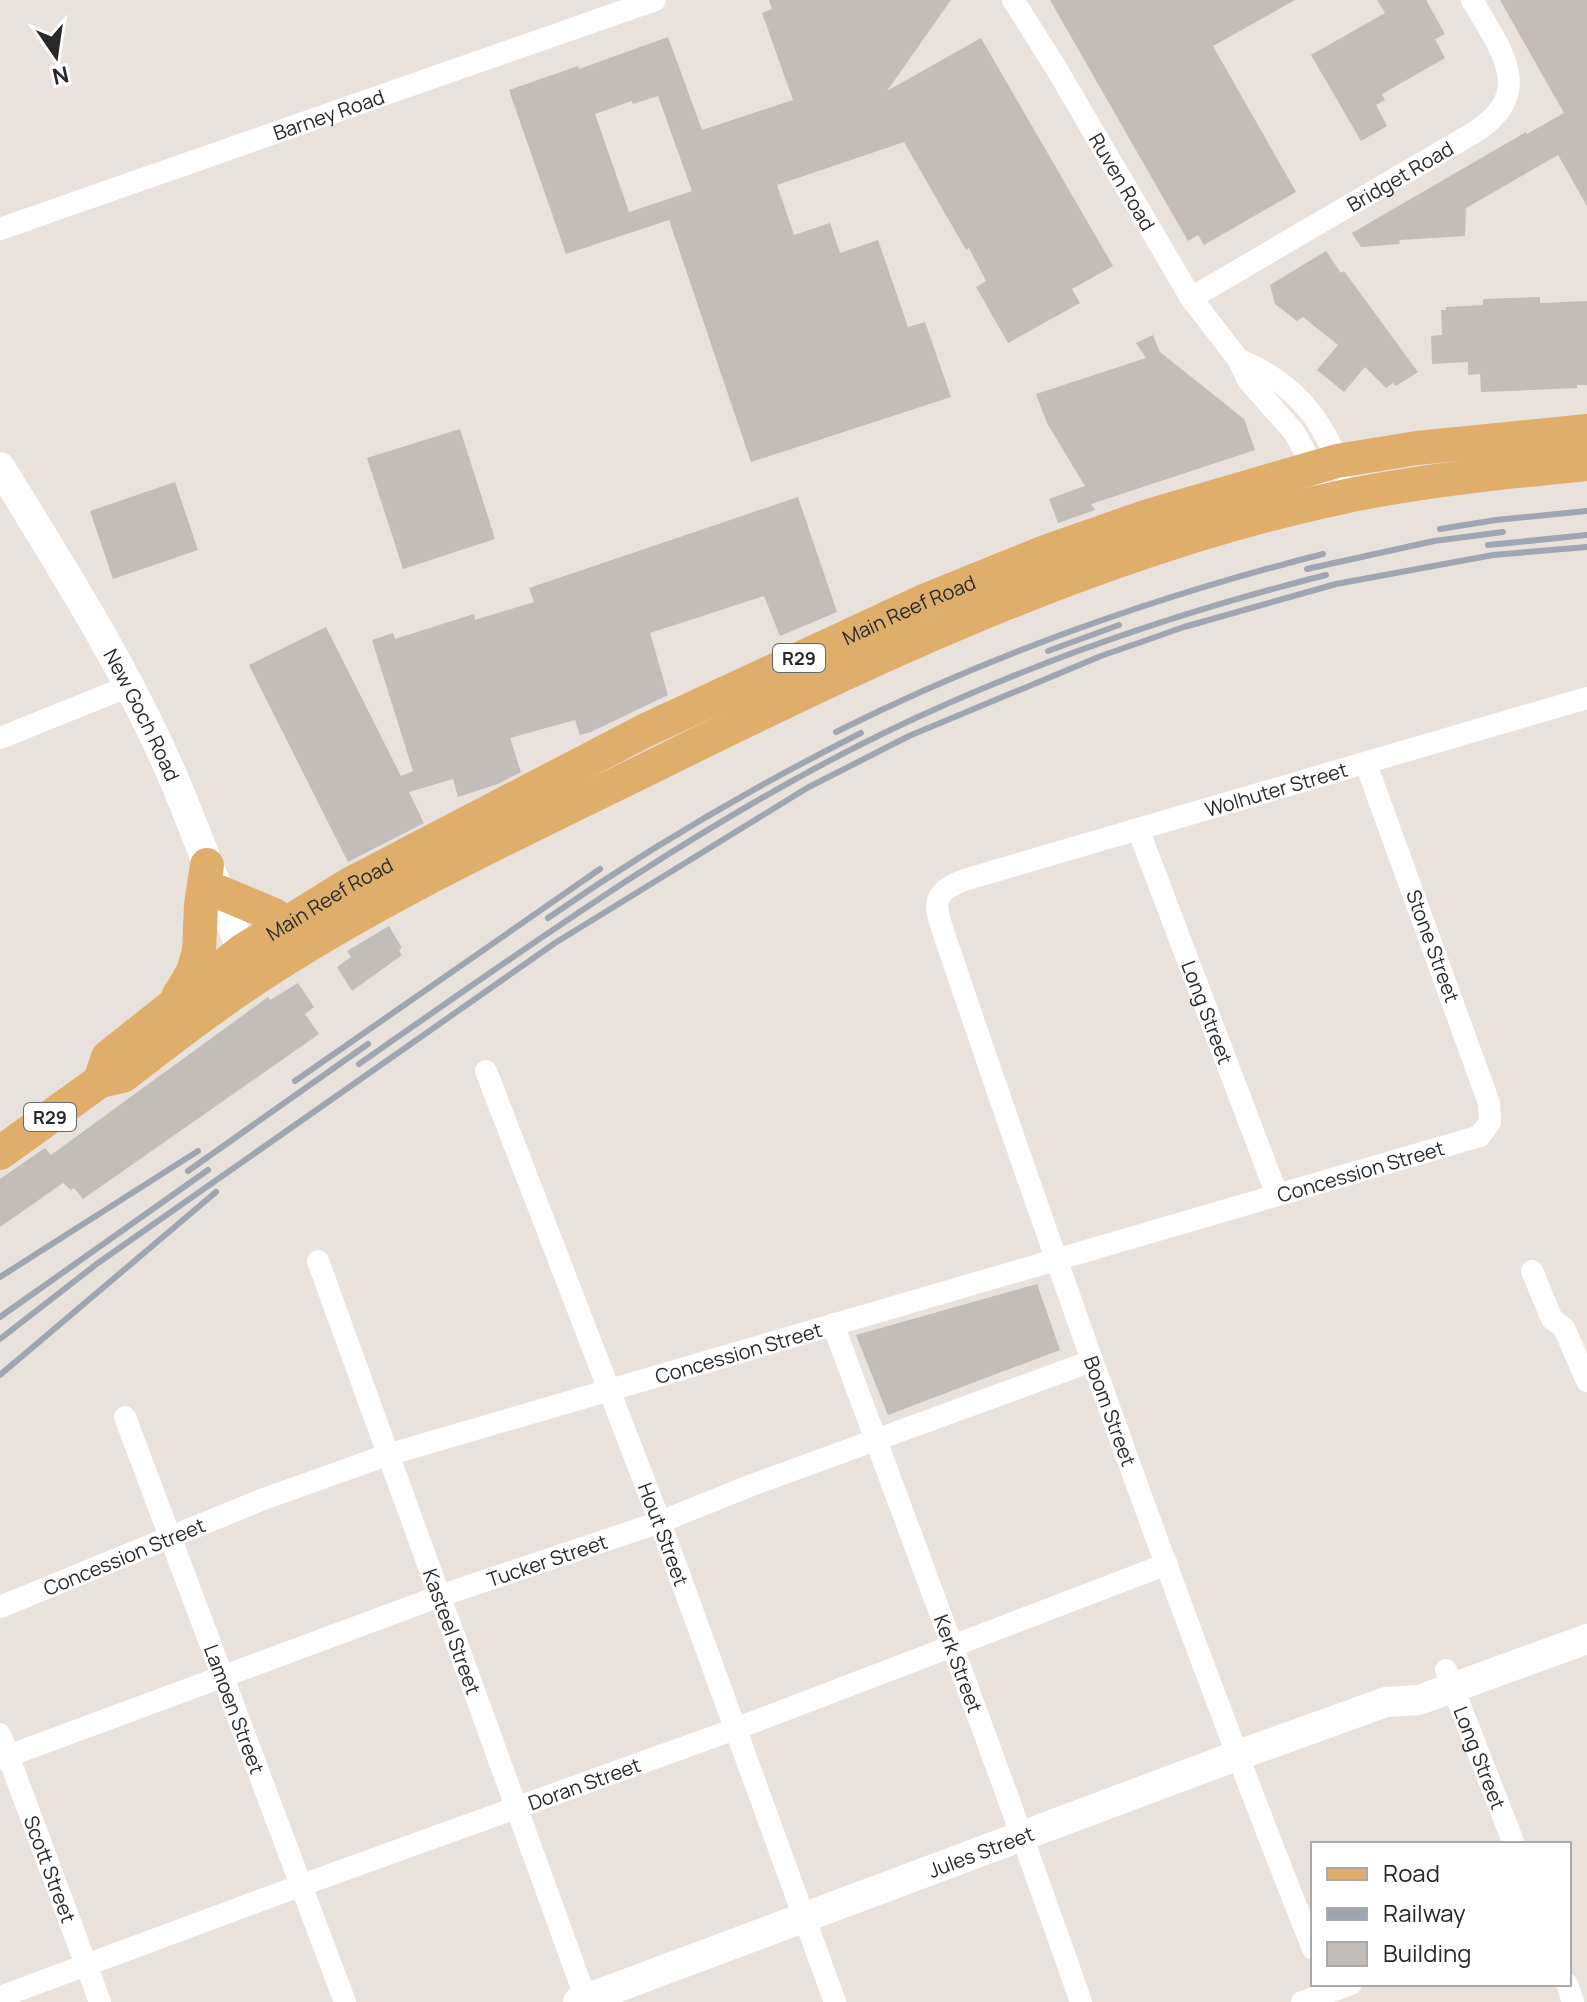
<svg xmlns="http://www.w3.org/2000/svg" width="1587" height="2002" viewBox="0 0 1587 2002" font-family="Manrope,sans-serif">
<rect width="100%" height="100%" fill="#e9e1dc"/>
<!-- building -->
<path fill="#c2bdb8" fill-rule="evenodd" d="M769 0H951L887 91 981 38 1113 266 1072 289 1080 303 1008 343 976 287 986 281 969 248 966 250 904 142 777 185 794 235 830 223 840 253 878 240 908 327 925 322 951 397 751 462 669 220 566 254 509 90 578 66 579 69 668 37 702 130 793 100 762 13 772 9ZM658 96 692 191 629 212 595 114 632 101 633 104Z
M1050 0H1295L1213 46 1296 192 1204 245 1198 235 1188 241Z
M1377 0H1426L1445 34 1435 39 1445 58 1382 94 1385 100 1376 105 1387 126 1361 141 1311 55 1385 13Z
M1500 0H1587V206L1558 155 1466 208 1465 236 1400 240 1399 244 1361 247 1352 233 1526 132 1527 134 1564 113Z
M1326 251 1341 273 1344 271 1418 372 1396 386 1393 383 1386 388 1365 367 1344 392 1317 370 1338 345 1303 317 1297 321 1275 304 1270 285Z
M1540 297V303L1587 301V385H1577V388L1481 392 1480 374 1468 375V362L1432 364 1431 336 1442 335 1441 310H1446V307L1483 305V299Z
M1153 335 1160 352 1244 419 1255 450 1091 504 1095 510 1058 523 1049 499 1085 486 1047 423 1036 394 1146 358 1136 343Z
M460 429 495 539 403 569 367 458Z
M175 482 198 550 113 579 90 511Z
M798 497 837 612 780 636 764 596 650 633 668 695 591 732 580 735 575 720 510 738 521 772 498 784 458 797 453 779 409 792 424 823 348 862 249 665 326 627 401 776 413 771 372 640 393 633 395 639 474 614 475 620 534 602 529 588Z
M389 926 402 948 399 950 402 955 352 991 337 967 351 957 347 951Z
M298 983 314 1007 305 1014 319 1034 83 1199 74 1188 71 1190 63 1183 0 1227V1179L45 1148 51 1155 268 997 270 1000Z
M1037 1284 1060 1350 888 1415 856 1335Z"/>
<g fill="none" stroke-linecap="round" stroke-linejoin="round">
<!-- street -->
<g stroke="#fff" stroke-width="22">
<path id="s1" d="M1013 0 1056 68 1191 298 1238 359 1248 380 1294 432 1319 477"/>
<path id="s2" d="M0 229 655 0"/>
<path id="s3" d="M1191 298 1475 132C1537 92 1500 49 1472 0"/>
<path d="M1238 359C1292 382 1322 416 1341 471"/>
<path d="M0 738 129 686"/>
<path id="s4" d="M1138 829 1277 1195"/>
<path id="s5" d="M486 1071 660 1522 835 2002"/>
<path id="s6" d="M318 1261 587 2002"/>
<path d="M1532 1271 1552 1319 1564 1328 1587 1381"/>
<path id="s7" d="M833 1324C916 1550 1002 1775 1081 2002"/>
<path id="s8" d="M125 1417 345 2002"/>
<path id="s9" d="M0 1607 261 1500 387 1455 1480 1136 1490 1122 1489 1103 1366 764"/>
<path id="s10" d="M1446 1670 1514 1844"/>
<path id="s11" d="M0 1734 100 2002"/>
<path id="s12" d="M0 1759 440 1596 660 1522 752 1485 1092 1361"/>
<path id="s13" d="M1313 1949C1181 1617 1061 1279 946 940 936 909 927 894 964 880L1587 698"/>
<path d="M1567 1984 1573 2002"/>
<path id="s14" d="M0 1997 302 1885 735 1729 1167 1564"/>
<path d="M1302 2002 1351 1984"/>
</g>
<!-- secondary -->
<g stroke="#fff" stroke-width="30">
<path id="s15" d="M0 467C62 568 126 668 173 777 200 841 223 906 250 970"/>
<path id="s16" d="M578 2002 1236 1756 1386 1702 1419 1700 1587 1639"/>
</g>
<!-- primary -->
<g stroke="#e0ae6b" stroke-width="34">
<path d="M219 892 274 915 285 922"/>
<path d="M178 997 193 972 199 951 201 905 207 865"/>
<path id="s17" d="M100 1081 108 1057 242 951 352 883 644 731 924 601 1045 552 1148 516 1337 461 1417 448 1587 431"/>
<path d="M0 1153 100 1081 123 1076C165 1043 208 1010 253 980 371 902 502 840 629 778 859 664 1095 549 1347 496 1426 480 1507 472 1587 464"/>
</g>
<!-- rail -->
<path stroke="#a0a6b1" stroke-width="6" d="M1440 529 1496 520 1587 511
M1488 545 1587 535
M1307 569 1434 541 1503 532
M1048 651 1119 625
M836 732C992 654 1154 597 1323 554
M548 918C649 848 751 788 861 733
M359 1064C527 947 699 823 884 733 1025 665 1175 613 1326 575
M295 1081 600 869
M188 1171 368 1044
M0 1277 198 1151
M0 1317 208 1170
M0 1339 98 1263 555 943 807 788 909 736 1101 656 1184 627 1336 584 1493 555 1587 547
M0 1375 216 1192"/>
</g>
<g text-anchor="middle" dominant-baseline="central" stroke-width="6" stroke-linejoin="round" paint-order="stroke">
<!-- shield labels -->
<g fill="#fff" stroke="#696969" stroke-width="2">
<rect x="773" y="644" width="52" height="28" rx="6"/>
<rect x="24" y="1103" width="52" height="28" rx="6"/>
</g>
<g font-size="18" font-weight="bold" fill="#292929">
<text x="799" y="658">R29</text>
<text x="50" y="1117">R29</text>
</g>
<!-- street labels -->
<g font-size="20" fill="#292929" stroke="#fff">
<text stroke="none"><textPath href="#s2" startOffset="348">Barney Road</textPath></text>
<text stroke="none"><textPath href="#s3" startOffset="242">Bridget Road</textPath></text>
<text stroke="none"><textPath href="#s1" startOffset="212">Ruven Road</textPath></text>
<text stroke="none"><textPath href="#s17" startOffset="946">Main Reef Road</textPath></text>
<text stroke="none"><textPath href="#s15" startOffset="286">New Goch Road</textPath></text>
<text stroke="none"><textPath href="#s13" startOffset="1474">Wolhuter Street</textPath></text>
<text stroke="none"><textPath href="#s17" startOffset="298">Main Reef Road</textPath></text>
<text transform="translate(1433 946) rotate(70)">Stone Street</text>
<text stroke="none"><textPath href="#s4" startOffset="196">Long Street</textPath></text>
<text stroke="none"><textPath href="#s9" startOffset="1430">Concession Street</textPath></text>
<text stroke="none"><textPath href="#s9" startOffset="782">Concession Street</textPath></text>
<text transform="translate(1110 1411) rotate(70)">Boom Street</text>
<text stroke="none"><textPath href="#s5" startOffset="496">Hout Street</textPath></text>
<text stroke="none"><textPath href="#s9" startOffset="134">Concession Street</textPath></text>
<text stroke="none"><textPath href="#s12" startOffset="582">Tucker Street</textPath></text>
<text stroke="none"><textPath href="#s6" startOffset="394">Kasteel Street</textPath></text>
<text stroke="none"><textPath href="#s7" startOffset="362">Kerk Street</textPath></text>
<text stroke="none"><textPath href="#s8" startOffset="312">Lamoen Street</textPath></text>
<text stroke="none"><textPath href="#s10" startOffset="94">Long Street</textPath></text>
<text stroke="none"><textPath href="#s14" startOffset="622">Doran Street</textPath></text>
<text stroke="none"><textPath href="#s16" startOffset="430">Jules Street</textPath></text>
<text stroke="none"><textPath href="#s11" startOffset="144">Scott Street</textPath></text>
</g>
</g>
<!-- legend -->
<rect x="1311" y="1842" width="260" height="144" fill="#ffffff" stroke="#a9a9a9" stroke-width="2"/>
<rect x="1327" y="1868" width="40" height="12" fill="#e0ae6b" stroke="#a9a9a9" stroke-width="2"/>
<text x="1383" y="1882" font-size="24" fill="#292929">Road</text>
<rect x="1327" y="1908" width="40" height="12" fill="#a0a6b1" stroke="#a9a9a9" stroke-width="2"/>
<text x="1383" y="1922" font-size="24" fill="#292929">Railway</text>
<rect x="1327" y="1942" width="40" height="24" fill="#c2bdb8" stroke="#a9a9a9" stroke-width="2"/>
<text x="1383" y="1962" font-size="24" fill="#292929">Building</text>
<!-- north arrow -->
<g transform="translate(56 56) rotate(167)" stroke="#ffffff" stroke-width="6" paint-order="stroke">
<path d="M0-6L14 30L0 20L-14 30Z" fill="#292929"/>
<text y="-12" font-size="22" font-weight="bold" text-anchor="middle" fill="#292929">N</text>
</g>
</svg>
